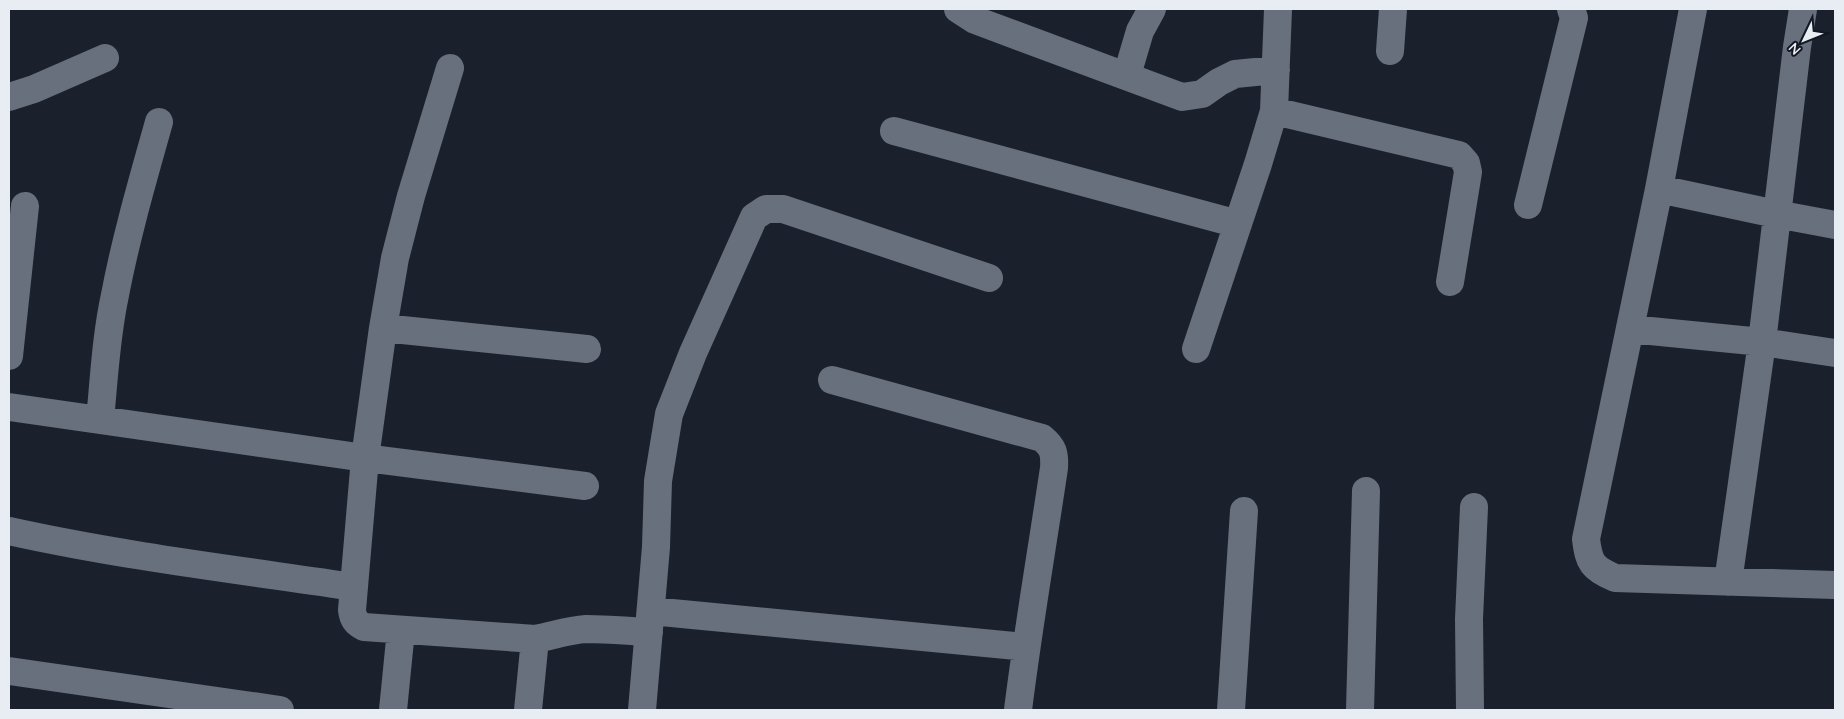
<svg xmlns="http://www.w3.org/2000/svg" width="1844" height="719" viewBox="0 0 1844 719" font-family="Quicksand,sans-serif">
<rect width="100%" height="100%" fill="#1b212c"/>
<g fill="none" stroke-linecap="round" stroke-linejoin="round">
<!-- minor -->
<path stroke="#69707d" stroke-width="28" d="M958 9 975 20 1182 97 1202 94 1219 82 1235 74 1276 70
M1693 9 1659 189 1586 539C1589 563 1592 568 1615 578L1835 585
M1390 51 1393 9
M450 68 411 196 395 258 383 328 365 458 352 610C353 619 356 623 364 627L535 639C552 636 568 630 586 629 607 629 628 631 649 632
M1127 75 1140 31 1152 9
M9 97 34 89 105 58
M1274 111 1459 155 1466 163 1468 172 1450 282
M894 131 1238 224
M1659 189 1776 214 1835 225
M1528 205 1574 18 1571 9
M383 328 587 349
M1630 329 1762 342 1835 353
M1196 349 1258 164 1274 111 1278 9
M9 356 25 206
M832 380 1042 438C1053 447 1055 453 1054 468 1042 549 1028 629 1018 710
M9 407 365 458 585 486
M100 420C104 379 106 336 115 295 126 237 143 179 159 122
M9 531C122 556 239 570 354 587
M1728 582 1762 342 1797 47 1803 9
M651 611 1026 647
M9 671 280 710
M393 710 401 630
M528 710 535 639
M642 710 656 547 658 481 669 414 693 353 754 217 766 209H783L989 278
M1231 710 1244 511
M1360 710 1366 491
M1470 710 1469 619 1474 507"/>
</g>
<!-- border -->
<rect width="1844" height="719" fill="none" stroke="#e8edf4" stroke-width="20"/>
<!-- north arrow -->
<g transform="translate(1804 40) rotate(227)" stroke="#121722" stroke-width="4" paint-order="stroke">
<path d="M0-4L9 19L0 12L-9 19Z" fill="#e8edf4"/>
<text y="-8" font-size="14" font-weight="bold" text-anchor="middle" fill="#e8edf4">N</text>
</g>
</svg>
